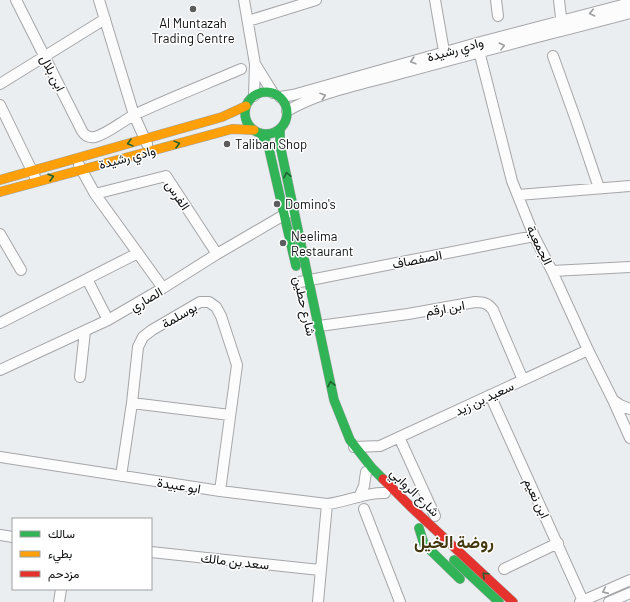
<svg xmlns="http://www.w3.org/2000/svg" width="630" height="602" viewBox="0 0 630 602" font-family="Barlow,Vazirmatn,sans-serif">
<rect width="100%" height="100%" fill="#ebeef1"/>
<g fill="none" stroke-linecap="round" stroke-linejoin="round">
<defs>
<path id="street" d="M16 0 82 131C85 136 89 138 95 137 109 133 122 121 136 114 170 98 206 84 241 69
M99 0 134 115 147 144
M244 0 255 64 254 96
M435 0 445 57
M496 0 498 16
M559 0 562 26
M248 21 316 0
M477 43 512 181 534 236 552 271 588 350 613 400 630 438
M553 56 577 123 599 188
M255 64 273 93
M0 84 105 19
M280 97 293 95 477 43 630 3
M0 105 35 177
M287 111C322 91 363 84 402 73 478 52 554 33 630 13
M79 165 95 194 163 288
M95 194 166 176 217 254
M518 195 630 186
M0 234 21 270
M552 271 630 267
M87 279 108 320
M300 282 534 236
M0 323 138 253
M319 326 408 314 475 302C483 302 488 303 493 310L523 380
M0 370 108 320 163 288 217 254 289 212
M80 377 85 331
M490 395 583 601
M613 400 620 405 630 409
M132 403 230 415
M399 437 435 516
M354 447 380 446 588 350
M0 457 220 491 327 504C347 502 365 492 385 493
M121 476 132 403 138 347 143 337 152 330 200 302H209L216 307 221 316 237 365 220 491
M359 497 364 486 366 472
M364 509 400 602
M0 535 13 537
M151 552 320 570
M504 569 558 543
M59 602 61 589
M318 602 327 504
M580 602 630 580
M609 602 630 593"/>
<path id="fast" d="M245 113a21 21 0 1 1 42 0a21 21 0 1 1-42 0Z
M280 129V145L334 400 350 440 372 468 383 479
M260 133 265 139 269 149 296 266
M419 528 424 544 460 579
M454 560 499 602"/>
<path id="slow" d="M0 180 222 117 246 106
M0 192 232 129 254 130"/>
<path id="jam" d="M383 479 412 508 513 602"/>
</defs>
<!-- street casing -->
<use href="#street" stroke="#a4a6a8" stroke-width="12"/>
<!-- fast casing -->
<use href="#fast" stroke="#a4a6a8" stroke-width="10"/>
<!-- slow casing -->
<use href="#slow" stroke="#a4a6a8" stroke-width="10"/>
<!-- jam casing -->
<use href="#jam" stroke="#a4a6a8" stroke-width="10"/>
<!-- street -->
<use href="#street" stroke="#fcfcfd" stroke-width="10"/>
<!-- fast -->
<use href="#fast" stroke="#30b455" stroke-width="9"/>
<!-- slow -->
<use href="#slow" stroke="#ff9f0a" stroke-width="9"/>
<!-- jam -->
<use href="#jam" stroke="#e5322d" stroke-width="9"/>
</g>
<!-- one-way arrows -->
<defs><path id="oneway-chevron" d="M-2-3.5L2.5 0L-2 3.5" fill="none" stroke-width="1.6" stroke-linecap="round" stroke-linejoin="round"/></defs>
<g stroke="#9c9d9e">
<use href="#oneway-chevron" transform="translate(592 13) rotate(167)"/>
<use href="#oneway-chevron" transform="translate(502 46) rotate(-14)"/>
<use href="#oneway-chevron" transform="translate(413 61) rotate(164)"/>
<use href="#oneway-chevron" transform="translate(323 96) rotate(-18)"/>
<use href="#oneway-chevron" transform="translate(605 591) rotate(156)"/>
</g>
<g stroke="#1e6132">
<use href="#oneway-chevron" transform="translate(130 143) rotate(165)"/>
<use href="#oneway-chevron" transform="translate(177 144) rotate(-15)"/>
<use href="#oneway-chevron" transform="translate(287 175) rotate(-102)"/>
<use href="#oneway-chevron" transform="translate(51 177) rotate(-16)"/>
<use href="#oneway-chevron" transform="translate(331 384) rotate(-102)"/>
<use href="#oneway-chevron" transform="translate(485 575) rotate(-137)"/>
</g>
<!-- markers -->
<g fill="#5a5c5e" stroke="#fff" stroke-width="1.5">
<circle cx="193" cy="9" r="4"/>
<circle cx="227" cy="144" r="4"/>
<circle cx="277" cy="204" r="4"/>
<circle cx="283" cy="243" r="4"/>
</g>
<g text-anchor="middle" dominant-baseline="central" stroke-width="3" stroke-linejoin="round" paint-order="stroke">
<!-- poi labels -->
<g font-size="13" fill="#0c0e0f" stroke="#fff" text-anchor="start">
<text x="193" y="23" text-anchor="middle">Al Muntazah<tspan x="193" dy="15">Trading Centre</tspan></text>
<text x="235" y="144">Taliban Shop</text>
<text x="285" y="204">Domino's</text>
<text x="291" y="236">Neelima<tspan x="291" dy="15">Restaurant</tspan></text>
</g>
<!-- street labels -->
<g font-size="13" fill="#0c0e0f" stroke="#fff">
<text transform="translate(455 49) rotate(-16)">وادي رشيدة</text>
<text transform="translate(53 73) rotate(63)">ابن بلال</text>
<text transform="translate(127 157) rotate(-15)">وادي رشيدة</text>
<text transform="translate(178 195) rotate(56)">الفرس</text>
<text transform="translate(540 245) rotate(64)">الجمعية</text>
<text transform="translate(417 259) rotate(-11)">الصفصاف</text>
<text transform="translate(146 299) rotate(-30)">الصاري</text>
<text transform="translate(305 306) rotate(77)">شارع حطين</text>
<text transform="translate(445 308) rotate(-10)">ابن ارقم</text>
<text transform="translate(179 315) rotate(-30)">بوسلمة</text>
<text transform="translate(484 398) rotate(-25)">سعيد بن زيد</text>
<text transform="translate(179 485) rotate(9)">ابو عبيدة</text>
<text transform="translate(415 492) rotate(44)">شارع الروابي</text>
<text transform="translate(537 498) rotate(65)">ابن نعيم</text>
<text transform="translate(235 561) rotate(6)">سعد بن مالك</text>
</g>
<!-- district labels -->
<g font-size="17" font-weight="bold" fill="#42360c" stroke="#fff">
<text x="454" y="541">روضة الخيل</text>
</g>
</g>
<!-- legend -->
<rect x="12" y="518" width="140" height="72" fill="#ffffff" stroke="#9e9f9f"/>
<rect x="20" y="531" width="20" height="6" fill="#30b455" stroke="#9e9f9f"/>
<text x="48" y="538" font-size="12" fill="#0c0e0f">سالك</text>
<rect x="20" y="551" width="20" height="6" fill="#ff9f0a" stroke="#9e9f9f"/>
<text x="48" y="558" font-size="12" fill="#0c0e0f">بطيء</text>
<rect x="20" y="571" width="20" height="6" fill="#e5322d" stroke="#9e9f9f"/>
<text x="48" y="578" font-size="12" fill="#0c0e0f">مزدحم</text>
</svg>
